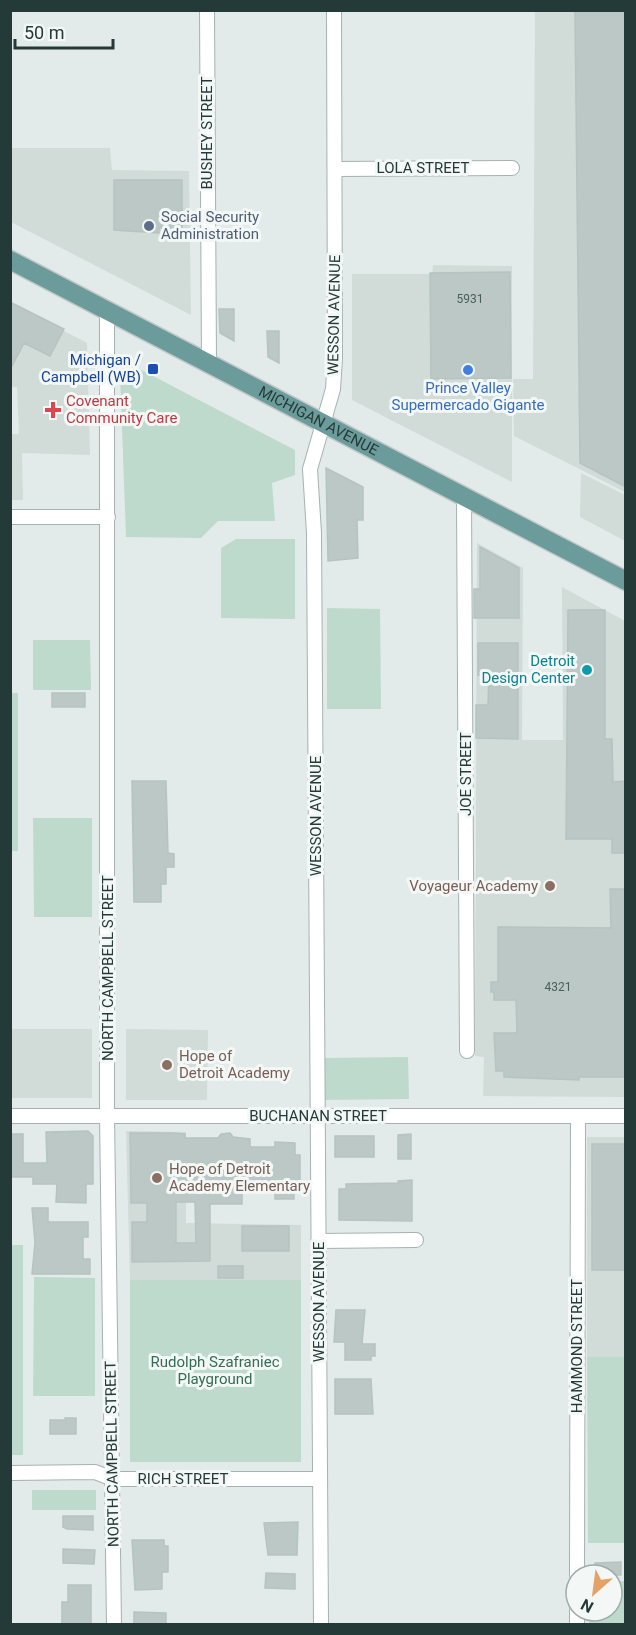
<svg xmlns="http://www.w3.org/2000/svg" width="636" height="1635" viewBox="0 0 636 1635" font-family="Roboto,sans-serif">
<rect width="100%" height="100%" fill="#e2ebe9"/>
<!-- built -->
<path fill="#d1dbd8" d="M535 11H625V492L514 436 513 379H533Z
M10 148H110L112 170 189 171 191 315 11 222Z
M433 265 512 266V482L352 400V274H432Z
M10 303 87 343 90 455 22 453 23 500H11V434H19L17 387H11Z
M581 473 625 495V541L580 517Z
M477 543 523 568 522 740H563L562 587 625 621V1097L483 1096 484 1057 475 1056Z
M11 1029H92V1098H11Z
M126 1029 208 1030 207 1100H126Z
M126 1131 186 1132V1223L301 1225V1280H130Z
M587 1137H625V1357H587Z"/>
<!-- green -->
<path fill="#bddacc" d="M125 364H130L295 450V475L272 483 275 521H218L201 538 126 537 120 373Z
M236 539H295V619L221 618V548Z
M327 608 380 609 381 709H327Z
M33 640H90L91 690H33Z
M11 693H18V851H10Z
M33 818H92V917H34Z
M408 1057 409 1099 323 1100V1058Z
M11 1245H23V1455H11Z
M34 1277 95 1278V1396H33Z
M130 1280H301V1462H130Z
M587 1357H625V1543H588Z
M32 1490H96V1510H32Z
M612 1581H625V1624H589V1611H612Z"/>
<!-- building -->
<path fill="#bbc8c6" stroke="#b5c4c1" stroke-width="1.5" fill-rule="evenodd" d="M575 10H626V487L580 463Z
M114 180H182V228H159V233L114 230Z
M510 272 511 378 431 379 430 273Z
M10 302 64 329 50 356 24 343 10 370Z
M219 309H234V341L220 333Z
M267 331H279V363L268 357Z
M326 468 363 487V520H357L358 558 328 561Z
M480 547 519 568V618H474V589H480Z
M568 610H605V739H612L613 782 626 781V853H612V839H566Z
M478 643H518V739L476 738V705H488L489 675H478Z
M52 693H85V707H52Z
M132 781H166L168 853 174 854V867H166V884H161V902H134Z
M610 889H626V1077H579V1080L504 1077V1071H496L494 1033H517L516 1000H494V992H491V982H498V927L611 928Z
M88 1131 93 1136V1184H86V1203L56 1202 57 1184H33V1177H10V1134H23V1163H47L46 1132Z
M130 1133H172L185 1134V1138H218L221 1134 230 1133 233 1137 250 1139V1147H275V1142L295 1143V1155H300V1186L294 1185V1199H275V1185H242V1204H210V1261L132 1262V1222H147V1203H131ZM176 1202H195L196 1243H176Z
M411 1134V1159H398V1135Z
M335 1136H374V1157H335Z
M592 1144H626V1270H592Z
M412 1180V1221L339 1220V1189H346V1184L399 1183 398 1181Z
M32 1208H48V1222H88V1237H83V1259H90V1274H32L35 1243Z
M242 1226H289V1251H242Z
M218 1266H243V1278H218Z
M336 1310H365L362 1344H375V1356H371V1360H345V1342H334Z
M335 1379H371L373 1414H335Z
M65 1418H76V1434H50V1420H66Z
M63 1516H93V1530L67 1529 63 1527Z
M298 1522 297 1555H268L264 1523Z
M132 1540H164V1546H168V1572H162V1589L135 1590Z
M63 1549 95 1550 94 1564 63 1563Z
M621 1562V1575H595V1563Z
M266 1573 295 1574V1589L265 1588Z
M68 1585H91V1624H62V1602H68Z
M134 1612 166 1613V1624H134Z"/>
<g fill="none" stroke-linecap="round" stroke-linejoin="round">
<defs>
<path id="minor" d="M207 10 209 363
M335 169 512 168
M107 311V1116L114 1624
M464 497 467 1051
M10 517H108
M10 1116H626
M318 1241 416 1240
M10 1473 95 1472 113 1479H320
M577 1575 578 1116
M577 1611V1624
M321 1624 314 533 310 469 333 389 335 358 334 10"/>
<g id="primary">
<path id="s1" d="M10 260 626 581"/>
</g>
</defs>
<!-- minor casing -->
<use href="#minor" stroke="#a5b2b1" stroke-width="16"/>
<!-- primary casing -->
<use href="#primary" stroke="#c2c8c8" stroke-width="21"/>
<!-- minor -->
<use href="#minor" stroke="#fff" stroke-width="14"/>
<!-- primary -->
<use href="#primary" stroke="#6b9c9b" stroke-width="18"/>
</g>
<!-- markers -->
<circle fill="#5c6f8a" stroke="#f3f8f6" stroke-width="2" cx="149" cy="226" r="6"/>
<rect fill="#1a4fb4" stroke="#f3f8f6" stroke-width="2" x="147" y="363" width="12" height="12" rx="3"/>
<circle fill="#3f7fe0" stroke="#f3f8f6" stroke-width="2" cx="468" cy="370" r="6"/>
<path fill="#e0444e" stroke="#f3f8f6" stroke-width="2" d="M50 401h6v6h6v6h-6v6h-6v-6h-6v-6h6z"/>
<circle fill="#0f9aa8" stroke="#f3f8f6" stroke-width="2" cx="587" cy="670" r="6"/>
<g fill="#8d6e63" stroke="#f3f8f6" stroke-width="2">
<circle cx="550" cy="886" r="6"/>
<circle cx="167" cy="1065" r="6"/>
<circle cx="157" cy="1178" r="6"/>
</g>
<g text-anchor="middle" dominant-baseline="central" stroke-width="6" stroke-linejoin="round" paint-order="stroke">
<!-- number labels -->
<g font-size="12" fill="#4a5e5c">
<text x="470" y="299">5931</text>
<text x="558" y="987">4321</text>
</g>
<!-- street labels -->
<g font-size="15" fill="#243a39" stroke="#f3f8f6">
<text transform="translate(207 133) rotate(-90)">BUSHEY STREET</text>
<text x="423" y="168">LOLA STREET</text>
<text transform="translate(334 315) rotate(-89)">WESSON AVENUE</text>
<text stroke="none"><textPath href="#s1" startOffset="348">MICHIGAN AVENUE</textPath></text>
<text transform="translate(466 774) rotate(-90)">JOE STREET</text>
<text transform="translate(316 816) rotate(-90)">WESSON AVENUE</text>
<text transform="translate(108 968) rotate(-90)">NORTH CAMPBELL STREET</text>
<text x="318" y="1116">BUCHANAN STREET</text>
<text transform="translate(319 1302) rotate(-90)">WESSON AVENUE</text>
<text transform="translate(577 1346) rotate(-90)">HAMMOND STREET</text>
<text transform="translate(112 1454) rotate(-91)">NORTH CAMPBELL STREET</text>
<text x="183" y="1479">RICH STREET</text>
</g>
<!-- service labels -->
<g font-size="15" fill="#4e5e75" stroke="#f3f8f6" text-anchor="start">
<text x="161" y="217">Social Security<tspan x="161" dy="17">Administration</tspan></text>
</g>
<!-- transit labels -->
<g font-size="15" fill="#164399" stroke="#f3f8f6" text-anchor="end">
<text x="141" y="360">Michigan /<tspan x="141" dy="17">Campbell (WB)</tspan></text>
</g>
<!-- shop labels -->
<g font-size="15" fill="#366cbe" stroke="#f3f8f6">
<text x="468" y="388">Prince Valley<tspan x="468" dy="17">Supermercado Gigante</tspan></text>
</g>
<!-- health labels -->
<g font-size="15" fill="#be3a42" stroke="#f3f8f6" text-anchor="start">
<text x="66" y="401">Covenant<tspan x="66" dy="17">Community Care</tspan></text>
</g>
<!-- culture labels -->
<g font-size="15" fill="#0d838f" stroke="#f3f8f6" text-anchor="end">
<text x="575" y="661">Detroit<tspan x="575" dy="17">Design Center</tspan></text>
</g>
<!-- education labels -->
<g font-size="15" fill="#785e54" stroke="#f3f8f6" text-anchor="start">
<text x="538" y="886" text-anchor="end">Voyageur Academy</text>
<text x="179" y="1056">Hope of<tspan x="179" dy="17">Detroit Academy</tspan></text>
<text x="169" y="1169">Hope of Detroit<tspan x="169" dy="17">Academy Elementary</tspan></text>
</g>
<!-- park labels -->
<g font-size="15" fill="#326d56" stroke="#f3f8f6">
<text x="215" y="1362">Rudolph Szafraniec<tspan x="215" dy="17">Playground</tspan></text>
</g>
</g>
<!-- border -->
<rect width="636" height="1635" fill="none" stroke="#243a39" stroke-width="24"/>
<!-- north arrow -->
<g transform="translate(594 1593) rotate(208)"><circle r="28" fill="#f3f8f6" stroke="#a0acaa" stroke-width="1.5"/>
<path d="M0-4.5L10 22L0 15L-10 22Z" fill="#e4a267"/>
<text y="-9" font-size="16" font-weight="bold" text-anchor="middle" fill="#243a39">N</text>
</g>
<!-- scale -->
<path d="M15 39v9h98v-9" fill="none" stroke="#243a39" stroke-width="3"/>
<text x="24" y="39" font-size="18" fill="#243a39" stroke="#f3f8f6" stroke-width="4.5" paint-order="stroke">50 m</text>
</svg>
